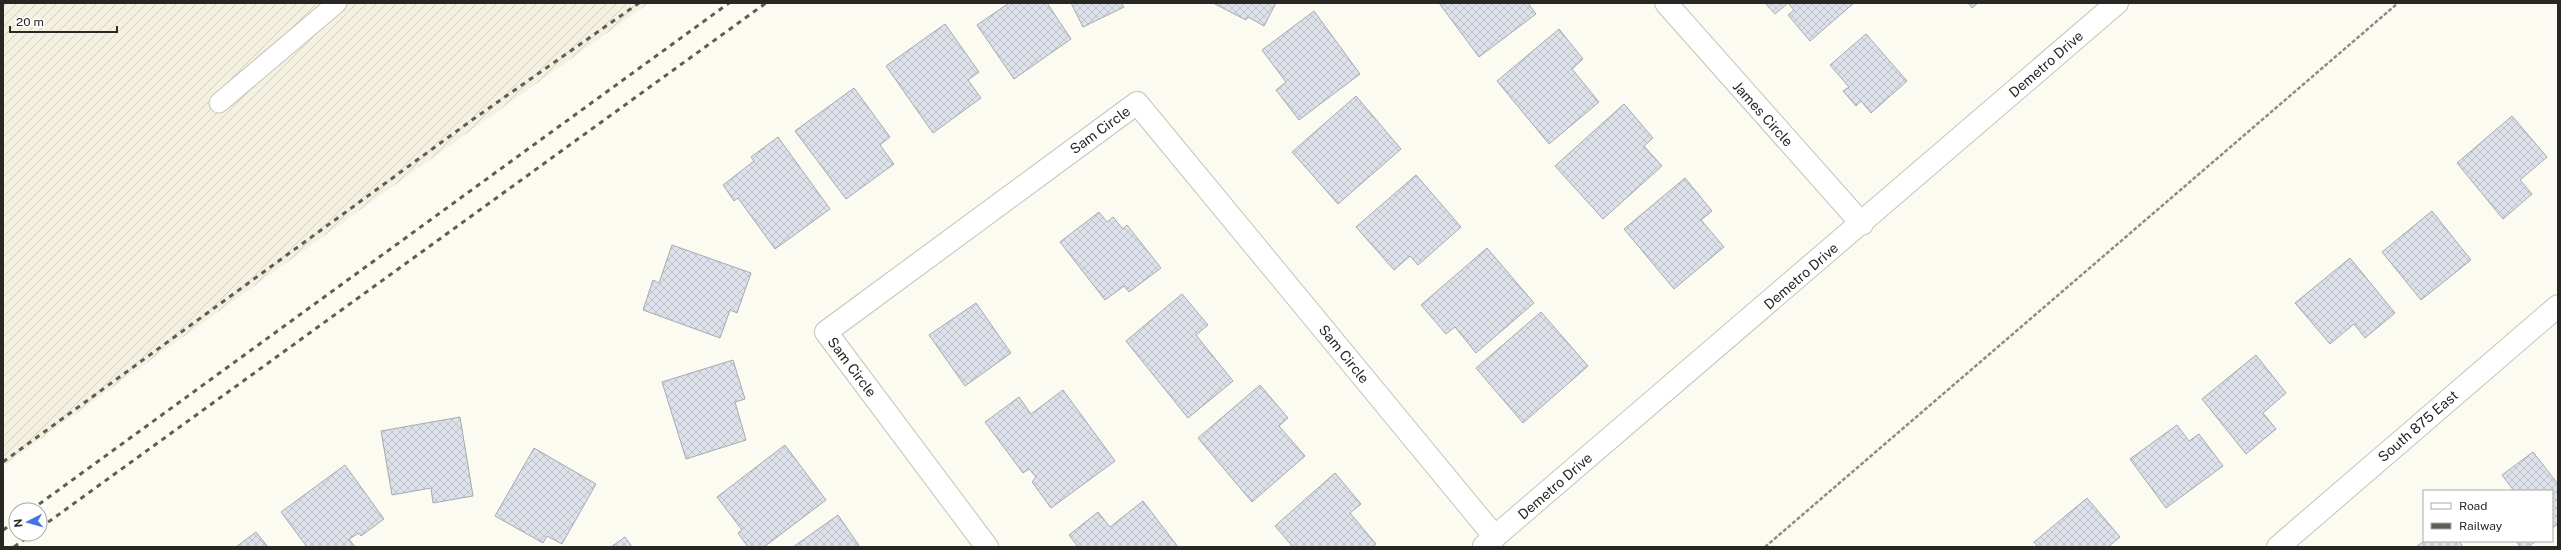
<svg xmlns="http://www.w3.org/2000/svg" width="2561" height="550" viewBox="0 0 2561 550" font-family="'Public Sans',sans-serif">
<defs>
<pattern id="industrial-furrows" width="10" height="10" patternUnits="userSpaceOnUse"><rect width="10" height="10" fill="#f4f1e1"/><path d="M-1 1l2-2M0 10L10 0M9 11l2-2" fill="none" stroke="#d1cfc1"/></pattern>
<pattern id="building-cross-hatch" width="8" height="8" patternUnits="userSpaceOnUse"><rect width="8" height="8" fill="#dde1e9"/><path d="M0 0l8 8M0 8l8-8" fill="none" stroke="#bec1c8"/></pattern>
</defs>
<rect width="100%" height="100%" fill="#fcfbf2"/>
<!-- industrial -->
<path fill="url(#industrial-furrows)" d="M3 3H649L3 466Z"/>
<!-- building -->
<path fill="url(#building-cross-hatch)" stroke="#a6aab1" d="M1009 3H1047L1071 39 1014 79 977 25Z
M1071 3H1121L1124 7 1083 27Z
M1213 3H1276L1264 26 1248 17 1246 20Z
M1439 3H1528L1536 14 1479 57Z
M1765 3H1854L1810 41 1788 15 1794 10 1788 3 1775 14Z
M1968 3H1978L1972 8Z
M1314 11 1360 74 1299 120 1276 90 1286 82 1262 50Z
M945 24 979 72 968 80 981 98 933 133 886 66Z
M1559 29 1583 59 1572 69 1599 102 1549 144 1497 81Z
M1866 34 1907 81 1871 113 1861 101 1856 106 1843 91 1849 87 1830 65Z
M854 88 890 137 880 145 894 164 846 199 795 131Z
M1356 96 1401 149 1338 204 1292 152Z
M1624 104 1653 138 1644 146 1662 166 1603 219 1555 166Z
M2512 116 2547 157 2520 180 2532 194 2503 219 2457 163Z
M778 137 830 209 775 249 738 198 734 201 723 185 754 161 751 157Z
M1416 175 1461 227 1418 265 1410 256 1394 270 1356 227Z
M1685 178 1712 211 1701 220 1724 247 1674 289 1624 229Z
M2432 211 2471 260 2421 300 2382 252Z
M1099 212 1107 222 1113 217 1123 229 1127 225 1161 268 1129 292 1124 286 1105 300 1060 242Z
M672 245 751 273 737 313 730 310 720 338 643 310 653 280 659 283Z
M1487 248 1534 303 1476 353 1455 327 1446 334 1421 305Z
M2350 258 2395 313 2365 338 2354 324 2330 344 2295 303Z
M1182 294 1208 325 1196 335 1233 381 1188 418 1126 341Z
M976 303 1011 353 965 386 929 335Z
M1541 312 1588 366 1523 423 1476 368Z
M2256 355 2286 393 2263 413 2276 429 2246 454 2202 399Z
M733 360 745 399 735 402 746 440 686 459 662 382Z
M1260 385 1288 418 1279 426 1305 456 1252 502 1198 438Z
M1063 390 1115 461 1051 508 1032 482 1036 477 1029 469 1023 473 985 422 1019 397 1031 414Z
M460 417 473 496 433 503 431 488 392 495 381 431Z
M2177 425 2189 441 2199 434 2223 466 2166 508 2130 459Z
M785 445 826 500 764 547H748L738 533 742 530 717 497Z
M534 448 596 484 562 544 547 536 543 543 495 516Z
M2533 452 2558 484V524L2552 528V491H2514L2502 475Z
M345 465 384 519 361 536 359 533 349 539 355 547H307L281 512Z
M1335 473 1361 504 1350 513 1376 544 1372 547H1293L1275 526Z
M2087 498 2120 537 2108 547H2038L2034 542Z
M1143 501 1178 547H1078L1069 535 1098 512 1110 527Z
M838 515 860 547H793Z
M256 532 268 547H236Z
M625 537 632 547H611Z
M2424 541H2459L2463 547H2416Z
M2516 541H2536L2528 547H2520Z"/>
<g fill="none" stroke-linecap="round" stroke-linejoin="round">
<defs>
<path id="lane" d="M219 103 337 3"/>
<path id="street" d="M1666 3 1862 224
M1484 546 2117 3
M987 547 826 332 1137 103 1495 537
M2278 547 2558 306"/>
</defs>
<!-- lane casing -->
<use href="#lane" stroke="#c5c3bb" stroke-width="21"/>
<!-- street casing -->
<use href="#street" stroke="#c5c3bb" stroke-width="24"/>
<!-- path -->
<path stroke="#8d8c87" stroke-width="2.5" stroke-dasharray="4 2" stroke-linecap="butt" d="M1765 547 2398 3"/>
<!-- lane -->
<use href="#lane" stroke="#fff" stroke-width="19"/>
<!-- street -->
<use href="#street" stroke="#fff" stroke-width="22"/>
<!-- rail -->
<path stroke="#5e5d58" stroke-width="3" stroke-dasharray="5 5" stroke-linecap="butt" d="M3 462 472 120 639 3
M31 510 729 3
M40 528 766 3
M3 530 16 521
M14 547 32 534"/>
</g>
<g text-anchor="middle" dominant-baseline="central" stroke-width="4" stroke-linejoin="round" paint-order="stroke">
<!-- street labels -->
<g font-size="14" fill="#282724" stroke="#fff">
<text transform="translate(2046 64) rotate(-41)">Demetro Drive</text>
<text transform="translate(1763 114) rotate(48)">James Circle</text>
<text transform="translate(1100 130) rotate(-36)">Sam Circle</text>
<text transform="translate(1801 276) rotate(-41)">Demetro Drive</text>
<text transform="translate(1344 354) rotate(51)">Sam Circle</text>
<text transform="translate(852 367) rotate(53)">Sam Circle</text>
<text transform="translate(2418 426) rotate(-41)">South 875 East</text>
<text transform="translate(1555 486) rotate(-41)">Demetro Drive</text>
</g>
</g>
<!-- border -->
<rect width="2561" height="550" fill="none" stroke="#282724" stroke-width="8"/>
<!-- legend -->
<rect x="2423" y="490" width="130" height="52" fill="#ffffff" stroke="#a9a9a7"/>
<rect x="2431" y="503" width="20" height="6" fill="#ffffff" stroke="#a9a9a7"/>
<text x="2459" y="510" font-size="12" fill="#282724">Road</text>
<rect x="2431" y="523" width="20" height="6" fill="#5e5d58" stroke="#a9a9a7"/>
<text x="2459" y="530" font-size="12" fill="#282724">Railway</text>
<!-- north arrow -->
<g transform="translate(28 522) rotate(264)"><circle r="19" fill="#ffffff" stroke="#a9a9a7"/>
<path d="M0-3L7 15L0 10L-7 15Z" fill="#4474e6"/>
<text y="-6" font-size="11" font-weight="bold" text-anchor="middle" fill="#282724">N</text>
</g>
<!-- scale -->
<path d="M10 26v6h107v-6" fill="none" stroke="#282724" stroke-width="2"/>
<text x="16" y="26" font-size="12" fill="#282724" stroke="#ffffff" stroke-width="3" paint-order="stroke">20 m</text>
</svg>
